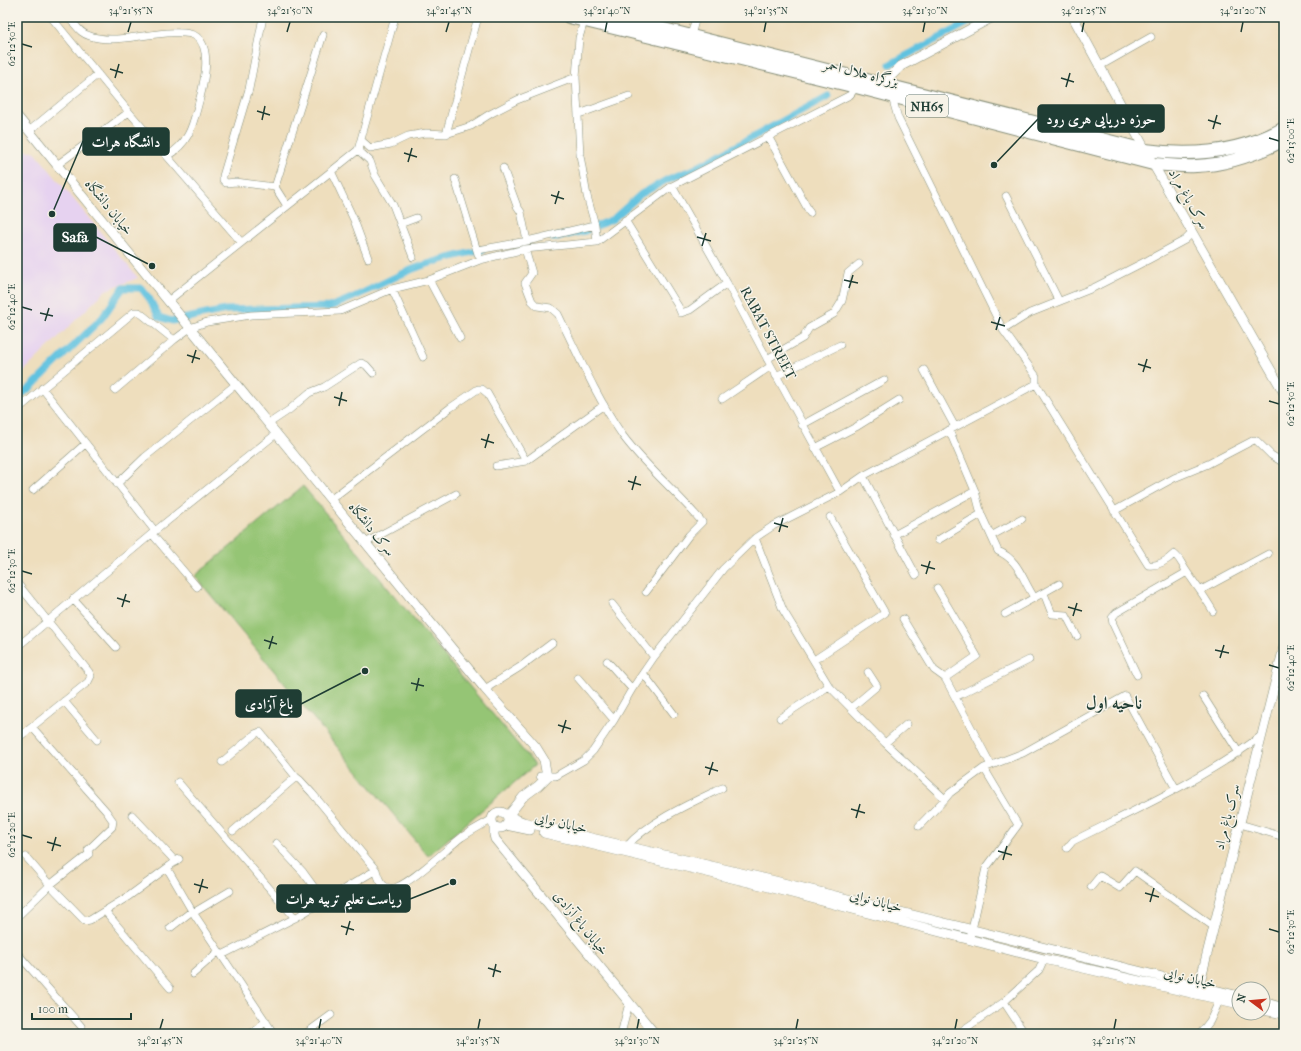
<svg xmlns="http://www.w3.org/2000/svg" width="1301" height="1051" viewBox="0 0 1301 1051" font-family="'IM FELL French Canon',Amiri,serif">
<rect width="100%" height="100%" fill="#f7f3e8"/>
<filter id="ink" filterUnits="userSpaceOnUse"><feTurbulence type="fractalNoise" baseFrequency=".025" numOctaves="2"/><feDisplacementMap in="SourceGraphic" scale="8" xChannelSelector="R" yChannelSelector="G"/><feConvolveMatrix kernelMatrix="1 2 1 2 8 2 1 2 1" color-interpolation-filters="sRGB"/></filter>
<filter id="wash" filterUnits="userSpaceOnUse"><feTurbulence type="fractalNoise" baseFrequency=".012" numOctaves="4" result="noise"/><feDisplacementMap in="SourceGraphic" scale="16" xChannelSelector="R" yChannelSelector="G"/><feGaussianBlur stdDeviation="0.9" result="paint"/><feColorMatrix in="noise" values="0 0 0 0 0 0 0 0 0 0 0 0 0 0 0 0 0 1.4 0 .05"/><feComposite in="paint" operator="in"/></filter>
<g filter="url(#wash)">
<rect width="100%" height="100%" fill="#eedebd"/>
<!-- built -->
<path fill="#e6d2f0" d="M17 150 34 151 138 278 106 290 17 378Z"/>
<!-- green -->
<path fill="#95c574" stroke="#5a8154" d="M303 486 535 765 428 856 195 576Z"/>
<g fill="none" stroke-linecap="round" stroke-linejoin="round">
<!-- canal -->
<path stroke="#61c2e0" stroke-width="7" d="M890 64 979 17
M553 238 585 231 613 219 641 194 668 179 694 169 828 96
M17 398 30 388 102 318 123 288H141L149 298 159 317 172 321 226 310 329 307C360 297 387 279 416 268 437 260 460 255 482 250"/>
</g>
</g>
<g filter="url(#ink)">
<g fill="none" stroke-linecap="round" stroke-linejoin="round">
<defs>
<path id="minor" d="M51 17 129 112 241 242
M67 17C76 23 78 33 90 36 96 38 104 39 111 39 129 40 184 26 197 37 212 49 204 82 200 98 193 123 191 142 167 156
M263 17 249 89 223 176V180L226 183 236 182 275 187
M584 21 579 38 576 77 580 155 587 196 595 225 597 242
M690 39 696 17
M1100 66 1151 37
M892 97 898 118 1003 330 1036 376V384L1148 565C1157 567 1168 560 1174 554 1180 558 1182 565 1187 572 1196 585 1205 597 1213 611
M579 114 629 96
M29 131 98 74
M446 134 478 17
M769 138 810 213
M361 140 370 148 391 144 408 136 426 133 446 134 471 126 490 114 517 100 576 77
M358 150 370 161 375 175 393 205 413 257
M57 165 129 112
M503 168 517 206 521 212 527 241
M331 171 354 220 368 258
M455 179 478 254
M672 186 727 283 771 366 840 492
M1006 196 1059 301
M287 206 275 187 323 35
M625 220 678 306 681 313 690 310 727 283
M400 224 416 218
M525 249 532 273 525 283 532 301 537 306 551 308 558 314C578 355 597 398 623 436 646 467 677 492 702 522L689 535 646 592
M478 250 527 241 595 225
M429 280 460 338
M392 289 423 357
M168 301 358 150 395 17
M1003 330 1030 313 1093 288 1148 260 1185 240 1192 233
M767 359 803 338 809 328 834 314 842 301 848 273 859 264
M924 370 955 427
M776 376 840 345
M42 388 155 531
M115 390 174 340 190 328 207 322 251 315 340 311 392 289 429 280 480 260 525 249 597 242 672 186 850 95 856 87
M722 399 771 366
M17 410 134 312H139L174 340
M268 424 289 410 309 393 324 387 361 363 366 365 373 373
M802 425 884 380
M949 430 975 491 981 514 998 551C1019 560 1022 579 1034 597
M815 448 856 427 899 400
M496 466 526 461 604 405
M863 476 916 575
M117 484 145 457 235 385
M33 490 85 444
M330 500 450 408 478 389H482L487 393 526 461
M1114 511 1174 478 1208 464 1254 440 1257 441 1271 455 1284 463
M152 534 197 587
M894 535 975 491
M991 536 1022 519
M755 538 783 610 829 686 885 743 945 799 950 793 984 768 1018 825 986 868 971 934
M938 540 981 514
M365 543 456 494
M17 583 89 672 91 676 88 682 17 739
M937 588 977 656 945 678
M1201 590 1268 554
M1041 594 1059 584
M73 599 116 647
M612 604 654 657
M1005 614 1041 594 1045 596 1052 614 1066 615 1077 636
M903 619 934 670 945 678 991 765
M17 647 155 531 276 434
M814 660 885 613 830 517
M607 661 632 689
M643 673 674 714
M1137 675 1113 624 1112 618 1116 613 1187 572
M578 678 614 720
M485 689 520 667 552 643
M1203 696 1239 753
M955 697 1029 660
M64 701 97 740
M851 708 877 686 868 672
M780 718 829 686
M885 743 907 724
M222 762 255 734 260 732 296 777 300 780 312 793 376 870
M984 768 1023 753 1125 696 1176 789
M540 776H556L584 760 593 751 614 720 632 689 654 657 723 569 755 538 773 526 840 492 863 476 1036 384
M178 782 295 918
M132 815 176 862
M1240 824 1284 837
M919 826 945 799
M233 831 296 777
M276 843 303 872 324 901
M627 846C648 822 693 802 722 788
M1067 848 1073 841C1137 809 1204 779 1261 736
M26 857 50 885 85 921 90 920 129 896 179 859
M167 868 192 911 274 1034
M1091 887 1100 876 1120 888 1135 871 1214 927
M105 911 170 988
M193 913 230 891
M17 917 50 885 89 854 88 850 112 827 113 821 106 811 32 727
M170 928 192 911
M17 953 81 1026
M222 955 295 918 376 870C378 877 381 887 390 888 404 891 448 847 462 837 471 831 482 825 491 820
M193 974 219 951
M1004 1002 1025 1034
M251 1034 266 1021
M305 1034 331 1015
M621 1034 629 1003
M957 1034 1004 1002 1039 970 1044 959
M1200 1034 1210 1021 1220 999"/>
<path id="tertiary" d="M1073 17 1153 164 1284 393
M886 85 891 76 901 66 993 17
M17 116 485 689 536 747 544 760 547 777 538 786 523 797 508 816 523 822 767 879 1239 996
M492 820a8 8 0 1 1 16 0a8 8 0 1 1-16 0Z
M506 825 530 830
M494 826V835L495 839 655 1034
M544 833 765 886 1044 959 1239 1004
M1198 990 1284 647
M1263 1002 1284 1008
M1263 1010 1284 1014"/>
<path id="trunk" d="M569 17 856 87 1153 164C1167 165 1182 167 1196 166 1226 165 1257 154 1284 140
M616 17 1145 150C1194 157 1241 152 1284 128"/>
</defs>
<!-- minor casing -->
<use href="#minor" stroke="#868e78" stroke-width="8"/>
<!-- tertiary casing -->
<use href="#tertiary" stroke="#868e78" stroke-width="10"/>
<!-- trunk casing -->
<use href="#trunk" stroke="#868e78" stroke-width="14"/>
<!-- minor -->
<use href="#minor" stroke="#fff" stroke-width="7"/>
<!-- tertiary -->
<use href="#tertiary" stroke="#fff" stroke-width="9"/>
<!-- trunk -->
<use href="#trunk" stroke="#fff" stroke-width="12"/>
</g>
</g>
<!-- ticks -->
<path fill="none" stroke="#1f3d34" stroke-width="1.5" d="M128 32 131 22M287 32 290 22M446 32 449 22M605 32 607 22M764 32 766 22M923 32 925 22M1082 32 1084 22M1241 32 1243 22M22 44 32 47M110 69 123 73M115 78 119 64M1061 78 1074 82M1066 87 1070 73M257 111 270 115M262 120 265 106M1208 120 1221 124M1213 129 1217 115M1269 138 1279 141M404 153 417 157M408 162 412 148M551 195 564 199M555 204 559 191M697 237 711 241M702 246 706 233M844 280 858 283M849 288 853 275M22 307 32 310M40 313 53 316M45 321 49 308M991 322 1005 326M996 330 1000 317M187 355 200 359M192 363 196 350M1138 364 1151 368M1143 372 1147 359M334 397 347 401M1269 401 1279 404M339 406 342 392M481 439 494 443M485 448 489 434M628 481 641 485M632 490 636 476M774 523 788 527M779 532 783 518M921 565 935 569M22 571 32 574M926 574 930 561M117 598 130 602M122 607 126 594M1068 607 1082 611M1073 616 1077 603M264 640 277 644M269 649 273 636M1215 650 1229 653M1220 658 1224 645M1269 665 1279 668M411 683 424 686M416 691 419 678M558 725 571 729M562 733 566 720M705 767 718 771M709 775 713 762M851 809 865 813M856 818 860 804M22 835 32 838M47 842 61 846M52 851 56 837M998 851 1012 855M1003 860 1007 846M194 884 208 888M199 893 203 879M1145 893 1159 897M1150 902 1154 888M341 926 354 930M1269 929 1279 932M346 935 350 921M488 968 501 972M493 977 496 964M160 1029 163 1019M319 1029 321 1019M478 1029 480 1019M637 1029 639 1019M796 1029 798 1019M955 1029 957 1019M1114 1029 1116 1019"/>
<g text-anchor="middle" dominant-baseline="central" stroke-width="3" stroke-linejoin="round" paint-order="stroke">
<!-- shield labels -->
<rect fill="#f7f3e8" stroke="#60746a" stroke-width="1" x="906" y="95" width="42" height="22" rx="3"/>
<g font-size="13" font-weight="bold" fill="#1f3d34">
<text x="927" y="106">NH65</text>
</g>
<!-- street labels -->
<g font-size="14" fill="#1f3d34" stroke="#f7f3e8">
<text transform="translate(861 73) rotate(14)">بزرگراه هلال احمر</text>
<text transform="translate(1189 199) rotate(60)">سرک باغ مراد</text>
<text transform="translate(109 207) rotate(51)">خیابان دانشگاه</text>
<text transform="translate(768 333) rotate(62)">RABAT STREET</text>
<text transform="translate(372 529) rotate(51)">سرک دانشگاه</text>
<text transform="translate(1227 817) rotate(-76)">سرک باغ مراد</text>
<text transform="translate(561 823) rotate(13)">خیابان نوایی</text>
<text transform="translate(876 901) rotate(15)">خیابان نوایی</text>
<text transform="translate(581 923) rotate(51)">خیابان باغ آزادی</text>
<text transform="translate(1190 978) rotate(13)">خیابان نوایی</text>
</g>
<!-- district labels -->
<g font-size="18" font-weight="bold" fill="#1f3d34" stroke="#f7f3e8">
<text x="1114" y="703">ناحیه اول</text>
</g>
</g>
<!-- callouts -->
<path fill="none" stroke="#1f3d34" stroke-width="1.5" d="M994 165L1038 119M52 214L83 141M152 266L96 237M365 671L301 704M453 882L410 899"/>
<g fill="#1f3d34" stroke="#f7f3e8" stroke-width="1.5">
<circle cx="994" cy="165" r="4"/>
<circle cx="52" cy="214" r="4"/>
<circle cx="152" cy="266" r="4"/>
<circle cx="365" cy="671" r="4"/>
<circle cx="453" cy="882" r="4"/>
</g>
<g fill="#1f3d34" stroke="#1f3d34" stroke-width="1.5">
<rect x="1038" y="105" width="126" height="27" rx="4"/>
<rect x="83" y="128" width="86" height="27" rx="4"/>
<rect x="54" y="224" width="42" height="27" rx="4"/>
<rect x="236" y="690" width="65" height="27" rx="4"/>
<rect x="277" y="885" width="133" height="27" rx="4"/>
</g>
<g font-size="15" text-anchor="middle" font-weight="bold" fill="#fff">
<text x="1101" y="124">حوزه دریایی هری رود</text>
<text x="126" y="147">دانشگاه هرات</text>
<text x="75" y="242">Safa</text>
<text x="269" y="709">باغ آزادی</text>
<text x="344" y="904">ریاست تعلیم تربیه هرات</text>
</g>
<!-- margin -->
<rect width="1301" height="1051" fill="none" stroke="#f7f3e8" stroke-width="44"/>
<!-- north arrow -->
<g transform="translate(1251 1001) rotate(286)"><circle r="19" fill="#f7f3e8" stroke="#a1aaa0"/>
<path d="M0-3L7 15L0 10L-7 15Z" fill="#c8321e"/>
<text y="-6" font-size="11" font-weight="bold" text-anchor="middle" fill="#1f3d34">N</text>
</g>
<!-- scale -->
<path d="M32 1013v6h99v-6" fill="none" stroke="#1f3d34" stroke-width="2"/>
<text x="38" y="1013" font-size="12" fill="#1f3d34" stroke="#f7f3e8" stroke-width="3" paint-order="stroke">100 m</text>
<rect x="22" y="22" width="1257" height="1007" fill="none" stroke="#1f3d34" stroke-width="1.5"/>
<g font-size="10" text-anchor="middle" fill="#1f3d34">
<text x="131" y="14">34°21'55"N</text>
<text x="290" y="14">34°21'50"N</text>
<text x="449" y="14">34°21'45"N</text>
<text x="607" y="14">34°21'40"N</text>
<text x="766" y="14">34°21'35"N</text>
<text x="925" y="14">34°21'30"N</text>
<text x="1084" y="14">34°21'25"N</text>
<text x="1243" y="14">34°21'20"N</text>
<text transform="translate(11 44) rotate(-90)" y="4">62°12'50"E</text>
<text transform="translate(1290 141) rotate(-90)" y="4">62°13'00"E</text>
<text transform="translate(11 307) rotate(-90)" y="4">62°12'40"E</text>
<text transform="translate(1290 404) rotate(-90)" y="4">62°12'50"E</text>
<text transform="translate(11 571) rotate(-90)" y="4">62°12'30"E</text>
<text transform="translate(1290 668) rotate(-90)" y="4">62°12'40"E</text>
<text transform="translate(11 835) rotate(-90)" y="4">62°12'20"E</text>
<text transform="translate(1290 932) rotate(-90)" y="4">62°12'30"E</text>
<text x="160" y="1044">34°21'45"N</text>
<text x="319" y="1044">34°21'40"N</text>
<text x="478" y="1044">34°21'35"N</text>
<text x="637" y="1044">34°21'30"N</text>
<text x="796" y="1044">34°21'25"N</text>
<text x="955" y="1044">34°21'20"N</text>
<text x="1114" y="1044">34°21'15"N</text>
</g>
</svg>
